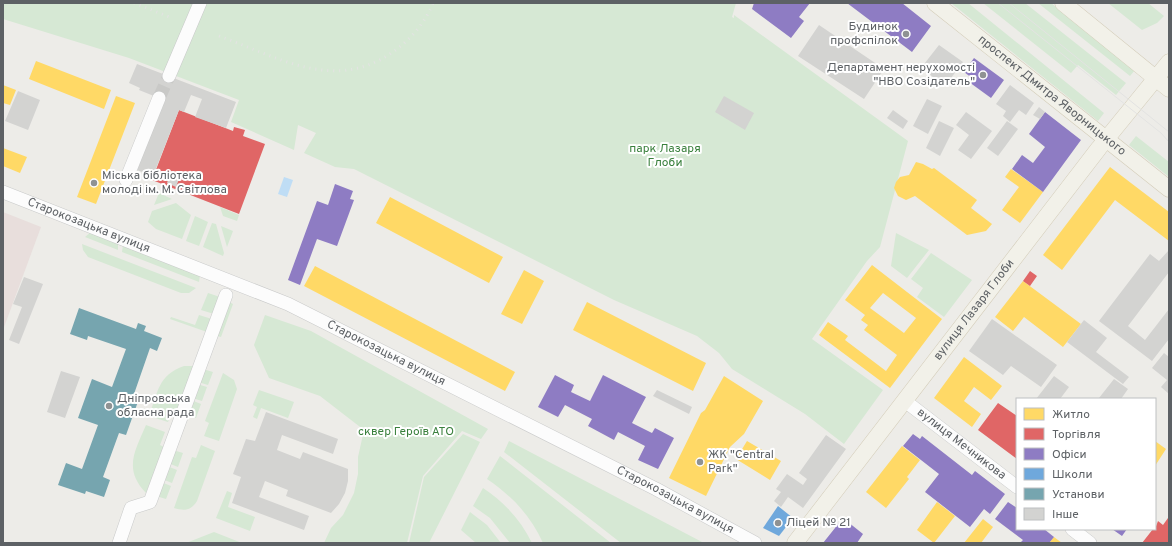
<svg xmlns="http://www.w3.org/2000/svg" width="1172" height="546" viewBox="0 0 1172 546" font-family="Overpass,sans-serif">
<rect width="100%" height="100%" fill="#edece8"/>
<!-- medical -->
<path fill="#e8dedc" d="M3 212 41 227 3 330Z"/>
<!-- green -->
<path fill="#d6e8d4" d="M3 3H736L732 17 734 18V15L908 141 880 247 867 261 812 339 883 390 844 444 805 414 732 369 719 353 697 336 614 300 354 169 335 167 304 153 316 133 298 125 294 150 231 122 239 100 129 58 3 19Z
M951 3H968L1104 113 1098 121Z
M983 3H1025L1126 83 1116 95 1078 65 1071 73Z
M1038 3H1051L1135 70 1130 76Z
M1108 3H1148L1164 16 1157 23 1142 30Z
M1136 136 1169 162V177L1129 145Z
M159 193 172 199 154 205Z
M176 203 191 215 182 239 156 229 148 222 152 211Z
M220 207 239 215 237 221 223 216Z
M195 216 208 222 199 246 186 241Z
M212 223 216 224 224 253 223 256 203 247Z
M221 226 233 231 227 247Z
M91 232 118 243V250L85 237Z
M896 233 929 250 907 278 891 266Z
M82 244 196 288 189 293H181L88 257 83 250Z
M123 245 200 275 199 282 122 252Z
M931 253 972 280 944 317 917 297 923 288 911 279Z
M208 293 220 297 214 314 201 310Z
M229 302 233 304 221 337 217 336Z
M199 315 212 319 207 332 170 319 171 317 195 325Z
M265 315 311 331 488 429 481 439 462 431 423 476 407 543H324L331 528 343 515 354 493 358 474V457L364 430 320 396 269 378 254 345Z
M184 366H193L177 411 173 409 168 422 149 416C158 392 158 375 184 366Z
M203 369 213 372 208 385 198 382Z
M223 373 234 380 237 389 219 441 204 436 209 423 205 421Z
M197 384 207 387 202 401 192 398Z
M259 390 294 402 288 418 261 408 257 419 253 417 257 407 253 405Z
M191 400 201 404 196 418 186 414Z
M146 425 165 432 160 445 164 447 146 493C123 469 135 451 146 425Z
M463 434 480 442 429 543H409L424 477Z
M509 441 704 543H621L504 452Z
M201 445 215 451 197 501C191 511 184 511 174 508L192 457 196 458Z
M173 450 183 453 178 467 168 463Z
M500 456 611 543H543C531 516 512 496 487 479Z
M167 466 177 470 172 483 162 479Z
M161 482 171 486 166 499 156 496Z
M483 488C504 502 521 520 532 543H510L490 518 473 506Z
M227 491 232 493 228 507 255 517 250 531 216 518Z
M470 512 487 525 501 543H476L461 530Z
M214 532 242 543H186Z"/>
<!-- water -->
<path fill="#bfddf5" d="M284 177 293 180 287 197 278 194Z"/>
<!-- homes -->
<path fill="#ffd966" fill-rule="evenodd" d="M36 61 111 90 104 109 29 79Z
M3 85 16 90 10 105 3 103Z
M116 96 135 103 96 204 77 197Z
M3 148 27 157 20 173 3 166Z
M916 162 923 164 932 169 934 168 977 200 971 208 992 224 986 231 967 235 915 196 906 200 898 196 894 188 896 182 900 177 909 175Z
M1110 167 1169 212V241L1115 200 1062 270 1043 255Z
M1011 169 1043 192 1020 223 1002 210 1019 187 1005 177Z
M390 197 503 257 489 283 376 223Z
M872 265 942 319 890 388 819 335 828 322 848 336 845 340 886 371 897 355 864 330 868 325 861 320 865 315 845 300ZM883 293 916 318 904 333 870 308Z
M315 266 515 372 505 391 304 286Z
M524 270 544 281 522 324 501 314Z
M1023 281 1081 324 1063 347 1024 317 1013 331 995 317Z
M587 302 706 363 693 391 573 330Z
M964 357 1002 386 991 400 974 387 964 401 981 414 972 427 934 398Z
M724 376 763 401 744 434 730 447 706 496 669 478 701 413 705 410Z
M747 441 781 461 770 480 736 459Z
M1155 441 1166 449 1155 466Z
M902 446 920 460 907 477 909 479 886 508 866 492Z
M937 502 955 516 934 543 917 530Z
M983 519 993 527 981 543H964Z
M1054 537 1062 543H1049Z"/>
<!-- shops -->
<path fill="#e06666" d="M179 110 233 131 234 127 245 130 243 136 265 144 239 214 152 180Z
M1030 271 1037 276 1030 286 1023 281Z
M998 403 1017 416V459L978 430Z
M1168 518 1169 543H1142L1153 529H1155L1158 521 1163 525Z"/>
<!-- offices -->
<path fill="#8e7cc3" d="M754 3H810L799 17 804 21 791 38 752 9Z
M847 3H902L931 26 912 52Z
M974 58 1004 80 991 98 969 82 972 78 964 72Z
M1045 112 1081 140 1043 192 1012 169 1022 155 1033 163 1045 147 1029 134Z
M335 184 353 191 350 199 354 200 337 246 317 239 300 285 288 280 317 201 328 205Z
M555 375 574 385 571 392 590 401 603 375 646 397 632 423 652 433 655 428 674 438 658 469 638 460 645 446 618 432 614 440 588 426 592 419 565 405 558 417 538 407Z
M913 434 920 439 922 436 972 475 975 471 1005 494 990 514 984 509 970 527 925 492 939 474 903 446Z
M1008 502 1017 508V529H1044L1054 537 1049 543H1023L1021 542 1023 540 995 519Z
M843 518 863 534 857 543H823Z
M1112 529H1127L1122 536Z"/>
<!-- schools -->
<path fill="#6fa8dc" d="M778 506 793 518 779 536 763 528Z"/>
<!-- public -->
<path fill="#76a5af" d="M79 308 136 329 138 323 146 326 144 331 162 338 157 351 150 348 134 394 140 396 126 435 119 433 103 477 110 480 104 497 86 491 85 494 58 485 66 463 82 469 98 425 78 418 92 379 112 387 126 349 88 336 87 340 70 334Z"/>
<!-- building -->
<path fill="#d3d3d1" d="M819 25 884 69 864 99 798 56Z
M939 45 963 62 945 86 921 68Z
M137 64 236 102 226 128 195 117 202 99 191 95 184 112 179 110 153 176 137 170 164 100 139 90 140 88 129 83Z
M1010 85 1034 103 1026 115 1019 110 1010 122 1003 116 1006 111 996 104Z
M18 91 40 100 28 130 5 121Z
M724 96 754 113 745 130 715 112Z
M927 99 942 106 928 134 913 126Z
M1039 107 1045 112 1040 119 1033 115Z
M893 110 908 121 903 129 887 118Z
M966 112 992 131 971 159 958 150 969 135 956 125Z
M939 121 954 128 940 156 926 148Z
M1007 121 1018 129 998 156 987 148Z
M171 171 181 174 176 187 167 183Z
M1169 250V272L1128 326 1145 340 1169 309V339L1152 361 1099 321 1150 254 1159 261Z
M24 277 43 284 19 344 9 340 22 307 13 304Z
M992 319 1057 365 1041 387 1011 366 1003 375 969 351Z
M1084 320 1107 338 1096 352 1129 377 1123 384 1067 342Z
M1164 353 1169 357V394L1161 387 1167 380 1152 368Z
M61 371 80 377 65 418 47 412Z
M1054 376 1069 387 1060 399H1036Z
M1114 379 1128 389 1121 399H1101L1099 398Z
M657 390 692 407 689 414 653 396Z
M266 412 338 439 333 454 282 435 277 450 300 459 303 452 348 469V481L345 493 339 504 331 513 286 496 288 490 265 481 259 497 309 516 304 530 232 503 241 477 233 474 246 439 255 441Z
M826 435 846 449 803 508 788 497 781 507 774 501 781 492 776 489 787 474 803 485 807 479 799 473Z"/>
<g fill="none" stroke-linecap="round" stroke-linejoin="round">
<!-- minor-tunnel -->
<path stroke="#c9c9c7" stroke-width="13" stroke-dasharray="13 6" stroke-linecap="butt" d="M159 98 169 76"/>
<defs>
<g id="minor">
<path d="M169 76 200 3"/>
<path d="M126 180 159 98"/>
<path id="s1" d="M3 192 288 304 656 489 755 543"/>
<path id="s2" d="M905 401 1017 487"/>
<path d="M1072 529 1090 543"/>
<path d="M119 543 131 508 150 502 226 295"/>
</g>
<g id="major">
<path id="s3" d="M935 3 1169 189"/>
<path d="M1063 3 1169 89"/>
<path id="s4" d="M795 543 1099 148 1169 62"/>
</g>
</defs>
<!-- minor casing -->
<use href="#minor" stroke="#c9caca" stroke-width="14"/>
<!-- major casing -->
<use href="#major" stroke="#d3ccb8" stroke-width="17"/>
<!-- minor -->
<use href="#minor" stroke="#fcfcfc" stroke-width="13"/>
<!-- major -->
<use href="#major" stroke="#f2f1e9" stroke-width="16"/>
<!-- tram -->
<path stroke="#e3e3e2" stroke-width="1" d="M998 3 1161 133 1169 142
M1009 3 1169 132"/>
<!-- rail -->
<path stroke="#e3e3e2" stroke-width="3" stroke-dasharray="1 5" stroke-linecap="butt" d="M134 3 172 18
M219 36C278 57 334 93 393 52 411 39 425 23 433 3"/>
</g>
<!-- markers -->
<g fill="#8f9293" stroke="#fff" stroke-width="1.5">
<circle cx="906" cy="34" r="4"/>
<circle cx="983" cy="75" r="4"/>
<circle cx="94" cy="183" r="4"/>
<circle cx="109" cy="406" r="4"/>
<circle cx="700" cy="462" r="4"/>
<circle cx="778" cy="523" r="4"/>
</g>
<g text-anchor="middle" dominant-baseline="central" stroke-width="4" stroke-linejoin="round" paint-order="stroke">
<!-- poi labels -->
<g font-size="12" fill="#5d6165" stroke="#fff" text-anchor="start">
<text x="898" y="27" text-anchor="end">Будинок<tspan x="898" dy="14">профспілок</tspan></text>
<text x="975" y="68" text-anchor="end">Департамент нерухомості<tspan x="975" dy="14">"НВО Созідатель"</tspan></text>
<text x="102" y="176">Міська бібліотека<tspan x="102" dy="14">молоді ім. М. Світлова</tspan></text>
<text x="117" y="399">Дніпровська<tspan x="117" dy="14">обласна рада</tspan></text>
<text x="708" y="455">ЖК "Central<tspan x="708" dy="14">Park"</tspan></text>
<text x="786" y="523">Ліцей № 21</text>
</g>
<!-- street labels -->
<g font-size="12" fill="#5d6165" stroke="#fff">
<text stroke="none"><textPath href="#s3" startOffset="149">проспект Дмитра Яворницького</textPath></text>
<text stroke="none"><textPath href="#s1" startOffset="92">Старокозацька вулиця</textPath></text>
<text stroke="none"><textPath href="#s4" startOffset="294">вулиця Лазаря Глоби</textPath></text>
<text stroke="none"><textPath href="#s1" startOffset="416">Старокозацька вулиця</textPath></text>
<text stroke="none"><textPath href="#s2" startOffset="71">вулиця Мечникова</textPath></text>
<text stroke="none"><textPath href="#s1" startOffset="740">Старокозацька вулиця</textPath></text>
</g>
<!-- park labels -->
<g font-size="12" fill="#3a803d" stroke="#fff">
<text x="665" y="149">парк Лазаря<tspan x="665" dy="14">Глоби</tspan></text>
<text x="406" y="432">сквер Героїв АТО</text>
</g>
</g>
<!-- border -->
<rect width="1172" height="546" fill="none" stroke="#5d6165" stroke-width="8"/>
<!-- legend -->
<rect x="1016" y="398" width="140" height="132" fill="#ffffff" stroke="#bec0c1"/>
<rect x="1024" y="408" width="20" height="12" fill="#ffd966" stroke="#bec0c1"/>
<text x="1052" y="418" font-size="12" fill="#5d6165">Житло</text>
<rect x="1024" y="428" width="20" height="12" fill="#e06666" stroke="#bec0c1"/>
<text x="1052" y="438" font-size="12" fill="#5d6165">Торгівля</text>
<rect x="1024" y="448" width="20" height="12" fill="#8e7cc3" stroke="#bec0c1"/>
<text x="1052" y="458" font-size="12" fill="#5d6165">Офіси</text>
<rect x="1024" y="468" width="20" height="12" fill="#6fa8dc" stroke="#bec0c1"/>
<text x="1052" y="478" font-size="12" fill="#5d6165">Школи</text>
<rect x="1024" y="488" width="20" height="12" fill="#76a5af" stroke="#bec0c1"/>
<text x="1052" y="498" font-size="12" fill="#5d6165">Установи</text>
<rect x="1024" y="508" width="20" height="12" fill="#d3d3d1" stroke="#bec0c1"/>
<text x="1052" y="518" font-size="12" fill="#5d6165">Інше</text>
</svg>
